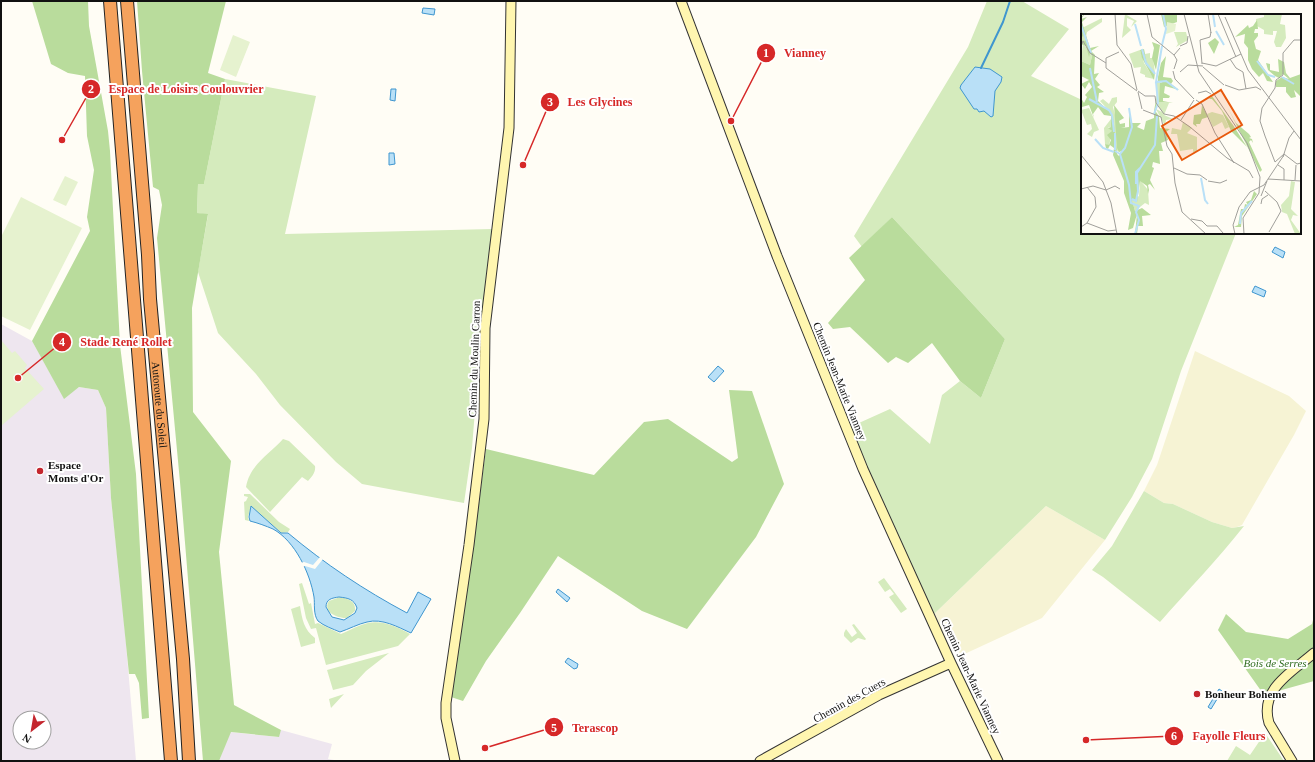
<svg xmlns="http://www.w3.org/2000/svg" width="1315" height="762" viewBox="0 0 1315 762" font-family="'Times New Roman',serif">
<rect width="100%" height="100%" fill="#fffdf5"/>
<!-- industrial -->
<path fill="#eee6ef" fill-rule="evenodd" d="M1 324 32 341 64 398 79 387 98 390 106 408 111 498 123 609 136 761H1ZM20 718H44V742H20Z
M281 730 332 744 328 759 340 761H219L230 732 278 737Z"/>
<!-- farmland -->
<path fill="#f6f3d4" d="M1195 351 1289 396 1306 411 1294 435 1242 525 1237 527 1232 528 1212 522 1173 504 1164 503 1144 491 1157 465Z
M1046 506 1105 540 1042 618 958 657 933 615Z"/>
<!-- green -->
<path fill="#d5ebbd" d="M987 1H1022L1069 29 1031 76 1082 100V233H1236L1181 371 1152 459 1132 497 1105 540 1046 506 933 615 850 427 890 409 930 444 942 395 960 381 981 398 1005 339 892 217 862 247 854 236 968 47Z
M225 79 316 96 285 234 492 229 480 333 479 360 472 448 464 503 362 484 336 462 280 405 256 374 218 333 198 272 208 215 197 213 198 184H204Z
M283 439 289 441 315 466C316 472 312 477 308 481L302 477 270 512 246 487C250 464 270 454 283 439Z
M1144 491 1164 503 1173 504 1212 522 1232 528 1244 526C1218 559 1188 590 1160 622L1103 577 1092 570 1112 546Z
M244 494H250L279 522 290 529 288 532 281 533 251 506 248 517 249 521 245 520 244 502 246 501 248 497 244 496Z
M884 578 907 609 901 613 889 597 894 594 890 589 885 592 878 582Z
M302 583 309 604 311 603 315 624 318 623 341 634C350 630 359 625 368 623 383 620 398 627 410 634L398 646 326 665 316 628 311 629 306 618 299 584Z
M340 597C349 599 356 601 355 611L347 618C337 618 322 612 329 601Z
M300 606C302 619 304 630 315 638V643L301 647 291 609Z
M854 624 866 639 865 640 858 638 851 643 844 636V633L846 629 852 637 857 633 852 625Z
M389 653 366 671 353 685 333 690 327 670Z
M344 694 331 708 329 699Z
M1265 733 1284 761H1227L1236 746 1250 755Z"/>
<!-- forest -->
<path fill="#b9dc9c" d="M32 1H88L89 26 108 131 110 151 120 345 136 474 149 718 142 719 139 683 135 674H129L111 498 106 408 98 390 79 387 64 399 32 341 90 231 87 217 94 170 87 136 85 76 68 73 51 64Z
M137 1H226L208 73 225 79 204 184H198L197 213 208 214 192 308 193 412 231 461 219 552 234 705 281 730 279 737 231 732 219 761H203L180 482 157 238 162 205 159 190 153 187 142 71Z
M892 217 1005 339 981 398 960 381 932 343 908 363 896 357 888 363 850 327 833 329 828 323 865 280 849 258Z
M729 390 752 391 784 484 756 537 687 629 642 611 558 556 520 613 486 661 463 701 451 697 479 503 486 449 594 475 644 422 668 419 732 462 738 458Z
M1226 614 1246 632 1288 639 1312 624 1314 616V681L1264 695 1218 630Z"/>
<!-- pitch -->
<path fill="#e6f2cf" d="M233 35 250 42 236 77 220 70Z
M65 176 78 182 66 206 53 200Z
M21 197 82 228 30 330 1 316V237Z
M1 340 12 353 15 351 27 365 25 368 44 389 1 426Z"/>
<!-- water -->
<path fill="#b9e0f7" stroke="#3f96cf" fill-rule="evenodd" d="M423 8 435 9 434 15 422 13Z
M975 67 990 69 1002 77 1001 82 995 91 993 116 991 117 984 111 979 112 977 109H974L960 88 961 85Z
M391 89H396L395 101 390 100Z
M389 153H394L395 164 389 165Z
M1275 247 1285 252 1283 258 1272 252Z
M1255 286 1266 291 1264 297 1252 292Z
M718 366 724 371 714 382 708 377Z
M251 506 281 533H288C325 564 364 590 407 613L418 592 431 599 411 633C398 627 382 618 367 622 358 624 349 629 340 632 333 629 324 626 318 621 313 614 315 604 314 597 310 573 295 541 273 529 266 526 258 523 250 521L249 517ZM339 597C348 598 354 599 357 608L355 613 344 620 332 617 326 607C326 599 332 598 339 597Z
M558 589 570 598 567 602 556 592Z
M568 658 578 664 577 668 574 669 565 662Z
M1219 689 1222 691 1211 709 1208 707Z"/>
<!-- pier -->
<path fill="#fffdf5" d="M320 557 323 559 315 569 305 566 302 567 300 563 304 562 313 565Z"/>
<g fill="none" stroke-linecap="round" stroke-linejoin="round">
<!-- stream -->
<path stroke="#3f96cf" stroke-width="2" d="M981 68 1003 22 1010 1"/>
<defs>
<path id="secondary" d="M681 1 777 256 863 469 951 663 998 761
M455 761 446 718V703L469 545 484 419 485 328 509 128 511 1
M760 761 879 695 951 663
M1292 761 1269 723C1259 689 1292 672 1314 653"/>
<g id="highway">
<path d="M110 1 171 761"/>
<path id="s1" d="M127 1 148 255 150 299 183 659 189 761"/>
</g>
</defs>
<!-- secondary casing -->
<use href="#secondary" stroke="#333" stroke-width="11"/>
<!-- highway casing -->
<use href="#highway" stroke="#222" stroke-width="14"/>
<!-- secondary -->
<use href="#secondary" stroke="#fff6b0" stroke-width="9"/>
<!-- highway -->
<use href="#highway" stroke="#f5a25d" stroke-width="12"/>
</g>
<!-- markers -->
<g fill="#c4262e" stroke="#fff" stroke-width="1.5">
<circle cx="40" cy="471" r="4"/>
<circle cx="1197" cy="694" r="4"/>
</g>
<g text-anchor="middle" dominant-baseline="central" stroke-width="4" stroke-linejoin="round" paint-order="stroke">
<!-- street labels -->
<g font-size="11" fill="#111" stroke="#fff">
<text transform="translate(474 359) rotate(-88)">Chemin du Moulin Carron</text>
<text transform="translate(840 381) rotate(68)">Chemin Jean-Marie Vianney</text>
<text stroke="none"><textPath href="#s1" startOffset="405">Autoroute du Soleil</textPath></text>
<text transform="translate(971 676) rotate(65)">Chemin Jean-Marie Vianney</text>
<text transform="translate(849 700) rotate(-29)">Chemin des Cuers</text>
</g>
<!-- poi labels -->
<g font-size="11" font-weight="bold" fill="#111" stroke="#fff" text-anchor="start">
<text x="48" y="465">Espace<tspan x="48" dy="13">Monts d'Or</tspan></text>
<text x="1205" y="694">Bonheur Boheme</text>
</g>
<!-- park labels -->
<g font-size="11" font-style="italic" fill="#2f6b1f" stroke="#fff">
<text x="1275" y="663">Bois de Serres</text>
</g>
</g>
<!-- overview -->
<g transform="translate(1081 14)">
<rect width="220" height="220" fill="#fffdf5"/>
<path d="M44 0 56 7 50 13 53 7 46 4V12L50 16 41 24ZM183 0H201L199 10 204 11 205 24 200 33H195L193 28 196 17H192V21L183 20V16L176 12 175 5 183 3ZM21 4V8L6 18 4 28 0 26V21L4 19 1 14ZM93 18H105L107 26 95 33 97 30ZM2 29 11 42 9 51 0 47ZM59 36 63 49 73 65 64 63V61L59 59 60 53 53 54 48 40ZM69 39V44H72L74 59 66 49 64 40ZM83 66 79 69V88L88 89 83 101 92 105 85 106 84 112 75 95 81 98 76 89 75 67ZM36 83V88L32 93 35 105 38 138 34 135 32 101 19 87 22 85 28 90 31 84ZM8 94 18 116 13 118 11 123 6 120 11 115 10 110 6 111 0 96ZM131 98 142 101 148 113 144 115 141 108 132 113 126 100ZM30 105V113H27L31 117 28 132 24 130 23 114ZM102 108 111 114 106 119 116 123V138H112V135L99 137 96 120H90L91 114 100 116ZM75 119 72 135 55 160 56 175 53 159 61 150 72 131ZM59 166 67 176 68 191 64 189 54 197 51 186 58 182ZM210 167 214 168 210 195 217 202 212 201 210 206 220 220H214L206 200 201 198 200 191 208 182Z" fill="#d5ebbd"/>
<path d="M4 0 0 5 6 3 1 8 9 34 18 32 10 37 14 41 13 60 18 59 14 65 19 71 16 73 23 78 18 79 17 87 32 101 36 140 38 142 41 137 38 138 36 134 33 91 43 104 38 107 39 110 44 109V113L40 114 48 113V99L50 109H60L56 113 63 116 65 107 73 104V97L76 80 75 98 78 102 79 114 89 115 85 118 87 126 80 129 82 137H78L79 150 72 148 71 153 73 154 69 166 74 176 69 170 67 171 68 176 67 180 66 172 59 167 56 188 51 186 54 197 61 194 70 201 61 202 62 212H57L56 220H54L56 200 52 214 47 216 50 199 43 179V167L32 141 33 134 29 131 27 135 25 134 24 130 28 131 30 126 26 121 31 117 27 114 30 113V102L23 101 17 93 12 100 13 104 8 91 1 93 0 90V84L3 89 6 83 4 81 11 73 8 68 4 75 0 70 8 66 0 62V47L9 51 11 42 9 39 8 43 5 32 0 30V26L4 27 5 22 3 19 2 23 0 21V3ZM80 0H96V8L83 13ZM176 6 177 15H174L173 19H177V22L173 27 175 35 180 37 177 46 192 68 186 67 182 59 178 63 171 55 167 46V34L163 29 164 20 154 23 167 11 168 14 172 12ZM134 24 138 28 133 40 127 29ZM71 28 79 31 75 56 71 44 73 34ZM63 35 66 49 74 59 73 66 61 44 59 36ZM85 42 82 63 90 64 92 67 90 70 98 76 84 72 83 79 89 82 88 84H82V87L92 89 78 88 79 69 84 67H77V63L80 49ZM197 45 203 48 205 59 209 64 220 60V83L213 76 215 83 210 84 205 78V73H195V67L201 63 208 65 202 60 198 64 194 62 187 56 185 49 189 50V56L198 58ZM131 82 152 111 166 133 150 117 141 97 131 85H128ZM121 91 127 103 121 105 119 110H115L116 113 112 110 113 101 120 100ZM147 94 155 109 168 120 170 123 168 124 171 125 172 129 170 126 168 128 181 156 179 158ZM173 177 176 180 161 202 160 213H153L157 211 160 195H163L164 190 167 191 165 188 170 186Z" fill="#b9dc9c"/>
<path d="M86 8 95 10 94 17 85 20Z" fill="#e6f2cf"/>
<path fill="none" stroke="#b9e0f7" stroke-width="2" d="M132 0 134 13M54 10 60 32M0 11 10 39M135 17 143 31M81 31 85 15 82 0M81 32 75 68 85 67 97 76M61 35 65 49 74 60M176 47 187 61 194 63M9 54 16 88M201 63 213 70M8 85 28 96 31 101 33 118M73 100 77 89 75 68M34 119V136M14 125 22 134 33 138M34 137 39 140 44 134 51 113 48 94M39 140 48 171 50 189 58 192 55 198 58 206 54 220M120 164 124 186 127 190M55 170V158L59 154M51 185 55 187 57 177 56 159 74 131 76 102M159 210 160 199 171 187"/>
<path fill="none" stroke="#a09f9a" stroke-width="1" d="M34 0 36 31 50 50 56 76M66 0 71 23 93 41M103 0 118 58 166 129 179 163 178 179 162 204 163 220M127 0 130 19M137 0 155 43M144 3 167 56 220 126M119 26 129 23 130 18M119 26 121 50M0 32 2 27 9 39 25 49M99 32 106 29 107 22M38 38 25 44V54L56 77M149 45 155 54 162 58 165 75M121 49 135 52 160 40M122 53 143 71M93 55 96 46 93 41 99 34M92 57 94 65 113 85M99 58 107 51 122 52M144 71 158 76 175 73 180 76M57 77 64 82H74L75 89 83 100 93 102 109 113 146 144 168 157 172 164M57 78 61 95M117 79 125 77 130 80M115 86 121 90 134 119 153 149M62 96 80 103 86 132 91 140 94 169 101 198 125 220M100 106 113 86M184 122 179 107 181 94 194 74 195 66 202 61V39L213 26H220M184 122 194 148 203 140 216 150 220 149M0 141 22 168 30 189 36 220M202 143 208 124 213 117M197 151 203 155V166M93 154 106 160 119 161 126 166M187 165 220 167M214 166 215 151M127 167 139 169 146 166M0 175 12 172 25 176 34 172 39 175M184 177 196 188 200 197 188 218M180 182 186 167M180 190 181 185 187 181M110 205 121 207 126 212H136L142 219M6 209 27 217 35 216M0 213 6 209 15 193 14 183 6 173M154 220 152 211 158 193 169 178 183 171 203 141"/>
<path fill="#e8590c" fill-opacity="0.15" stroke="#e8590c" stroke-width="2" d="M140 76 161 111 101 146 81 112Z"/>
<rect width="220" height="220" fill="none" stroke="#111" stroke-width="2"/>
</g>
<!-- callouts -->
<path fill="none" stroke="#d62828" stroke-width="1.5" d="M731 121L766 53M62 140L91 89M523 165L550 102M18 378L62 342M485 748L554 727M1086 740L1174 736"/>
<g fill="#d62828" stroke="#fff" stroke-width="1.5">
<circle cx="731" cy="121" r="4"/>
<circle cx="62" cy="140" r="4"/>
<circle cx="523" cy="165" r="4"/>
<circle cx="18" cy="378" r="4"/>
<circle cx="485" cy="748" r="4"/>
<circle cx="1086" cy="740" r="4"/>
<circle cx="766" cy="53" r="10"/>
<circle cx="91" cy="89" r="10"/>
<circle cx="550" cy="102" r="10"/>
<circle cx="62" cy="342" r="10"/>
<circle cx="554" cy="727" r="10"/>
<circle cx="1174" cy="736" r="10"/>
</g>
<g font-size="12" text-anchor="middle" font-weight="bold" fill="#fff">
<text x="766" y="57">1</text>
<text x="91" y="93">2</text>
<text x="550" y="106">3</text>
<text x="62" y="346">4</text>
<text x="554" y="732">5</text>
<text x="1174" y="740">6</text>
</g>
<g font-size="12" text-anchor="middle" font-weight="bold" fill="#d62828" stroke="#fff" stroke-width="4" stroke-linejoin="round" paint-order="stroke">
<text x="805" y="57">Vianney</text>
<text x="186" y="93">Espace de Loisirs Coulouvrier</text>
<text x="600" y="106">Les Glycines</text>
<text x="126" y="346">Stade René Rollet</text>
<text x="595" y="732">Terascop</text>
<text x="1229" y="740">Fayolle Fleurs</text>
</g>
<!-- border -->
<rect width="1315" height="762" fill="none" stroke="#111111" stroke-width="4"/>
<!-- north arrow -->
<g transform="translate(32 730) rotate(211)"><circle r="19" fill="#ffffff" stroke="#a0a0a0"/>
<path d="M0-3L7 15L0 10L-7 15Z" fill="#c4262e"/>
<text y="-6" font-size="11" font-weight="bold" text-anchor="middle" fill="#111111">N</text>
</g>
</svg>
